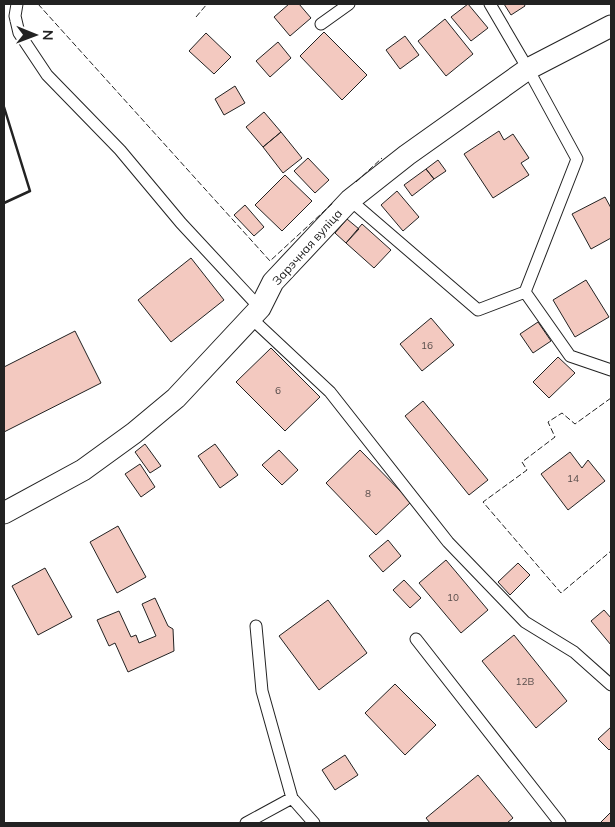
<svg xmlns="http://www.w3.org/2000/svg" width="615" height="827" viewBox="0 0 615 827" font-family="Mulish,sans-serif">
<rect width="100%" height="100%" fill="#fff"/>
<!-- building -->
<path fill="#f3c9c0" stroke="#222" d="M289 4H299L311 18 290 36 274 17Z
M468 4 488 28 471 41 451 17Z
M504 4H524L525 6 511 15Z
M445 19 473 54 446 76 418 41Z
M324 32 367 75 342 100 300 56Z
M206 33 231 57 214 74 189 51Z
M405 36 419 55 400 69 386 50Z
M278 42 291 58 270 77 256 61Z
M235 86 245 103 224 115 215 99Z
M264 112 281 132 263 147 246 127Z
M499 131 504 140 513 134 529 158 521 163 529 175 493 198 464 154Z
M281 132 302 158 283 173 263 147Z
M308 158 329 180 315 193 294 171Z
M438 160 446 171 434 179 426 169Z
M426 169 434 179 412 196 404 185Z
M285 175 312 201 282 231 255 205Z
M397 191 419 217 403 231 381 205Z
M605 197 611 208V238L591 249 572 214Z
M245 205 264 227 254 236 234 215Z
M347 219 359 229 346 243 335 233Z
M362 224 391 250 374 268 346 243Z
M191 258 224 300 171 342 138 300Z
M586 280 609 317 575 337 553 300Z
M431 318 454 345 422 371 400 344Z
M538 322 551 341 533 353 520 334Z
M75 331 101 383 4 432V367Z
M271 348 320 397 285 431 236 382Z
M558 357 575 373 549 398 533 382Z
M423 401 488 480 469 495 405 416Z
M145 444 161 466 150 473 135 452Z
M215 444 238 475 220 488 198 456Z
M279 450 298 470 282 485 262 465Z
M360 450 411 502 376 535 326 483Z
M570 452 582 468 588 460 605 481 568 510 541 474Z
M140 464 155 487 141 497 125 474Z
M118 526 146 577 117 593 90 542Z
M388 540 401 556 383 572 369 556Z
M446 560 488 610 461 633 419 583Z
M518 563 530 575 510 595 498 582Z
M45 568 72 617 38 635 12 586Z
M404 580 421 598 410 608 393 590Z
M155 598 168 626 173 629 174 651 128 672 115 643 109 646 97 620 119 611 131 637 136 635 139 643 156 636 142 604Z
M328 600 367 653 319 690 279 636Z
M604 610 611 618V645L591 621Z
M514 635 567 701 536 728 482 661Z
M395 684 436 725 405 755 365 713Z
M611 727V748L609 750 598 739Z
M345 755 358 775 335 790 322 770Z
M478 775 513 818 507 823H430L426 818Z
M611 812V823H602L601 822Z"/>
<g fill="none" stroke-linecap="round" stroke-linejoin="round">
<defs>
<path id="service" d="M17 4 15 16 19 33 47 75 120 150 181 223 260 308
M490 4 528 69 577 159 525 292
M321 24 349 4
M350 200 478 310 525 292 570 356 611 370
M251 318 330 392 448 542 525 622 574 652 611 685
M256 626 262 691 292 798
M416 639 560 823
M246 823 292 798 314 823"/>
<path id="minor" d="M4 513 83 470 134 433 176 398 260 308 273 282 350 200 407 155 528 69 611 26"/>
</defs>
<!-- service casing -->
<use href="#service" stroke="#222" stroke-width="13"/>
<!-- minor casing -->
<use href="#minor" stroke="#222" stroke-width="23"/>
<!-- service -->
<use href="#service" stroke="#fff" stroke-width="11"/>
<!-- minor -->
<use href="#minor" stroke="#fff" stroke-width="21"/>
<!-- fence -->
<path stroke="#222" stroke-width="1" stroke-dasharray="6 2.5" stroke-linecap="butt" d="M38 4 270 261 334 202
M196 17 207 4
M356 182 382 158
M611 398 575 424 562 413 548 422 555 437 522 462 527 470 483 502 561 593 611 551"/>
<!-- wall -->
<path stroke="#222" stroke-width="2.5" d="M4 107 30 191 4 203"/>
</g>
<g text-anchor="middle" dominant-baseline="central" stroke-width="4" stroke-linejoin="round" paint-order="stroke">
<!-- number labels -->
<g font-size="10" fill="#564c4a">
<text x="427" y="345">16</text>
<text x="278" y="390">6</text>
<text x="573" y="478">14</text>
<text x="368" y="493">8</text>
<text x="453" y="597">10</text>
<text x="525" y="681">12В</text>
</g>
<!-- street labels -->
<g font-size="12" fill="#222" stroke="#fff">
<text transform="translate(307 247) rotate(-48)">Зарэчная вуліца</text>
</g>
</g>
<!-- border -->
<rect width="615" height="827" fill="none" stroke="#222222" stroke-width="10"/>
<!-- north arrow -->
<g transform="translate(35 35) rotate(91)" stroke="#ffffff" stroke-width="4" paint-order="stroke">
<path d="M0-4L9 19L0 12L-9 19Z" fill="#222222"/>
<text y="-8" font-size="14" font-weight="bold" text-anchor="middle" fill="#222222">N</text>
</g>
</svg>
